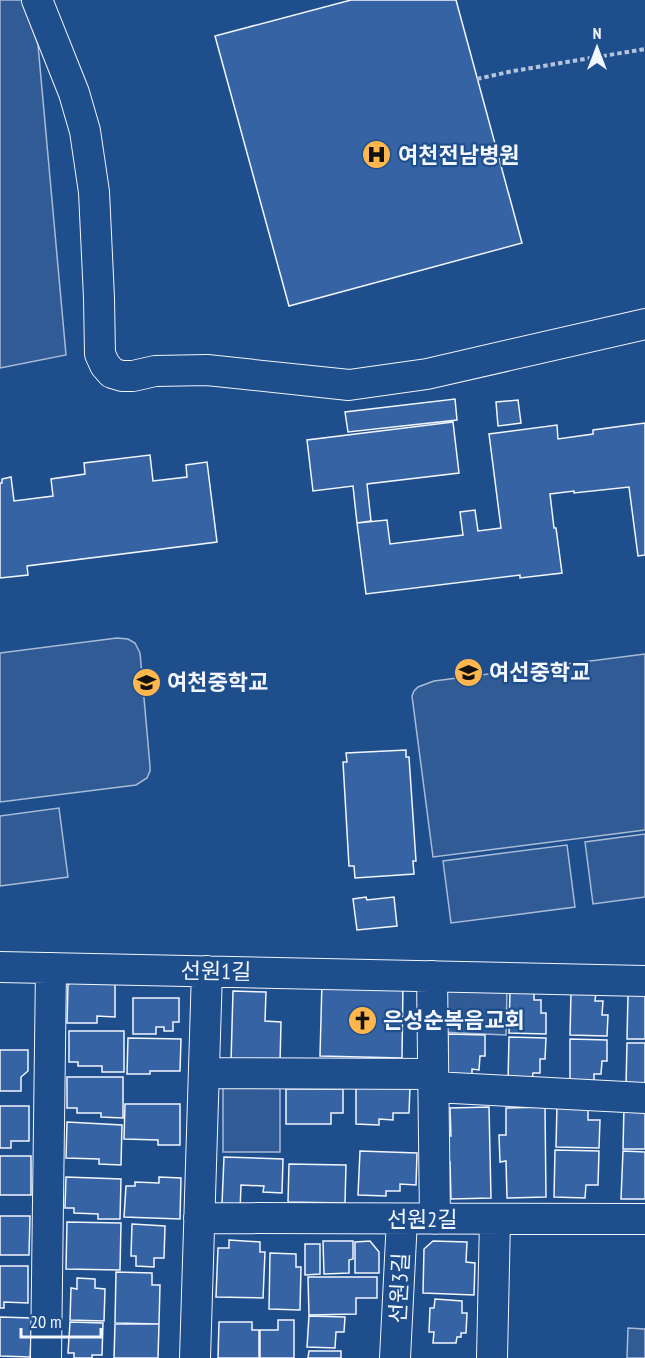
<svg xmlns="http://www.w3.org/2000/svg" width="645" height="1358" viewBox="0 0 645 1358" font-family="'PT Sans Narrow','Noto Sans KR',sans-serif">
<rect width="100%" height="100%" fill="#1f4e8c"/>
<!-- built -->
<path fill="#305b95" stroke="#a8bbd7" stroke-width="1.5" d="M0 0H23L38 45 66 355 0 368Z
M117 638 128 639 135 643 140 653 150 766V771L147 778 136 785 0 802V653Z
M645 654V830L433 857 412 696 414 691 418 687 434 681Z
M59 808 68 877 0 886V816Z
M645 834V897L593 904 585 842Z
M567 845 575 907 451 923 443 861Z
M452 987 507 988 506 1035 440 1032 441 995Z
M223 1085H280V1152H223Z
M628 1328 645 1329V1358H627Z"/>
<!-- building -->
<path fill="#3563a3" stroke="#f2f6ff" stroke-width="1.5" d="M351 0H456L522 243 289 306 215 36Z
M455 399 457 420 348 432 345 412Z
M518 400 521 423 498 426 496 402Z
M453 422 459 473 367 484 371 521 357 523 353 486 313 491 307 440Z
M645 423V555L638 556 629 487 574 493V491L550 494 554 528H556L562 573 520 578V575L366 594 357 523 387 520 390 544 463 535 460 512 475 510 478 531 501 528 489 434 557 425 558 439 593 434V430Z
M150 455 153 481 187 477 186 465 207 462 217 542 27 566 28 575 0 578V483H2V479L11 477 14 501 53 496 51 479 85 474 84 463Z
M406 750V757H409L416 861H413L414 874 355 878 354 866H349L343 762H347L346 753Z
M366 897 367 900 394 897 397 926 357 930 353 899Z
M78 976 115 977V1017L97 1016V1023H67L68 985Z
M322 982 403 984 402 1058 320 1056Z
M510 990H534V1000H541V1013H546V1034L509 1033Z
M233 991 266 992 265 1021 281 1022 280 1063 231 1062Z
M571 992H596L595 1001H603L602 1015H608L607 1036 570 1035Z
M628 995H645V1039H627Z
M133 998H179V1022H173V1031H164V1027H156V1034H133Z
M69 1031H124V1072H102V1066H78V1062H69Z
M448 1034 485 1035V1056H480L479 1070 472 1069V1078H447Z
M509 1037 546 1038 545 1059H540V1073H533L532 1082 508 1081Z
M128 1038 181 1039 180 1071H150V1074H127Z
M570 1039 607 1040V1061H602L601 1074H594V1083L570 1082Z
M627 1043H645V1087L626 1086Z
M0 1050H28V1071L21 1077V1091H0Z
M67 1077H123V1118L101 1117V1113H77V1108H67Z
M356 1086H410L409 1113H393V1120L379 1119V1125L356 1124Z
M286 1089H343V1113H331V1124H286Z
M125 1104H180V1145H158V1140L124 1139Z
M0 1106H29V1141H11V1148H0Z
M557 1106H588V1120H600L599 1148 556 1147Z
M489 1107 491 1198 451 1199 450 1162H444L443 1136H451L450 1108Z
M545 1107 546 1197 507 1198 506 1161 500 1162 499 1135H506V1108Z
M624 1107 645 1108V1149H623Z
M67 1122 122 1125 121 1165 99 1164V1159L66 1158Z
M555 1150 599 1151 598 1185H586L585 1198 554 1197Z
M360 1151 417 1153 416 1185 400 1184V1191H386V1196L358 1195Z
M623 1151 645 1152V1199H621Z
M0 1156H31V1195H0Z
M224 1157 283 1159 282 1193 263 1192 264 1186 241 1185 240 1211 222 1204Z
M289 1164 346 1165 345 1203 288 1202Z
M66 1177 121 1179 120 1219H98V1214L74 1213V1208H65Z
M159 1177 181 1178 180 1219 124 1217 126 1186H135V1182L159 1183Z
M0 1216H30L29 1255H0Z
M67 1222 121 1223 120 1270 66 1269Z
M132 1224 165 1226 164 1258H154V1267L136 1266V1256H131Z
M229 1240 260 1242V1252H265L263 1298 216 1297 218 1248H229Z
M323 1241H353V1259L349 1260V1273L324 1274Z
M370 1241 379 1252V1273H355V1242Z
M433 1241 467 1242 466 1262 475 1263 474 1295 423 1293 424 1249Z
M305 1244H320V1274L305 1275Z
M270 1253 296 1254V1267H301L300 1310 269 1309Z
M0 1266H28V1303L4 1302V1308H0Z
M116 1272 152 1273V1285H160L159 1324 115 1323Z
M308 1277H377V1298H356V1314L309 1315Z
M77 1278 95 1279V1288L105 1289 104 1321 70 1320 71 1288 77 1289Z
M435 1299 462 1301V1313H467L466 1333H461V1337H457L456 1343H433L434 1332H429L430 1308H434Z
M309 1316 345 1317 344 1332H336L335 1348 307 1347Z
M0 1317 32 1318 30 1357 0 1356Z
M278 1320H294V1358H260V1330H278Z
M70 1322 103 1323 102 1355H92V1358H74V1353H68Z
M219 1322H252V1330H259V1358H218Z
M115 1324H159L158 1358H114Z
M309 1351H341V1358H308Z"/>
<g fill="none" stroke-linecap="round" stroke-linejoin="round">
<defs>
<path id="minor" d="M37 0 74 93 85 131 94 192 99 298 100 354 105 365 112 373 122 376H133L155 371 207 370 349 385 427 374 645 324
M0 967 645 981
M432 976 435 1219
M204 1073 433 1074
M434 1087 645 1098
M199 1218 645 1219
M46 1358 51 968
M195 1358 207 971
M395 1358 402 1219
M492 1358 495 1219"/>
</defs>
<!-- minor casing -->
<use href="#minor" stroke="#f2f6ff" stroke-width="32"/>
<!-- path -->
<path stroke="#b3c4dc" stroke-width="4" stroke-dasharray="4.5 3" stroke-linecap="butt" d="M477 79 513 71 645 49"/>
<!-- minor -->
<use href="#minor" stroke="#1f4e8c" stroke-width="30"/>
</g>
<!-- icons -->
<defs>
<symbol id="hospital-disc" viewBox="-11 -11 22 22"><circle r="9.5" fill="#ffb74d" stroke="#1f4e8c"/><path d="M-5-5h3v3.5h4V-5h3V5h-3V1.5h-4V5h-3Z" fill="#111"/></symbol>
<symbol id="school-disc" viewBox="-11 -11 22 22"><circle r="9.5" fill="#ffb74d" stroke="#1f4e8c"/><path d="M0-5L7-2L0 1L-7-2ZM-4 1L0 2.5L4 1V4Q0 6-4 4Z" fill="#111"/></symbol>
<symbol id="church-disc" viewBox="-11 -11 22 22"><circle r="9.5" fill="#ffb74d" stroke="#1f4e8c"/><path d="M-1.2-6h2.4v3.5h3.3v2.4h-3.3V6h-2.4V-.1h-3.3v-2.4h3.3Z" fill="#111"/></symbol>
</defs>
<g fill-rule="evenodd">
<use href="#hospital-disc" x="360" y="138" width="33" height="33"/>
<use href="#school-disc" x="452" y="656" width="33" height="33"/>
<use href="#school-disc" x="130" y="666" width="33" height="33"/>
<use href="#church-disc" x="346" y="1004" width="33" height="33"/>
</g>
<g text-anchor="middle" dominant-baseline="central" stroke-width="4.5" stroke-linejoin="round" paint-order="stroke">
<!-- poi labels -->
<g font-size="22" font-weight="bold" fill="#f2f6ff" stroke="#1f4e8c" text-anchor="start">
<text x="398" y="155">여천전남병원</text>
<text x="489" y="672">여선중학교</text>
<text x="167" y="682">여천중학교</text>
<text x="383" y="1020">은성순복음교회</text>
</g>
<!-- street labels -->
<g font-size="22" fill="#f2f6ff" stroke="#1f4e8c">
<text transform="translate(216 971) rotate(1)">선원1길</text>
<text x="422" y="1219">선원2길</text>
<text transform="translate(399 1288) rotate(-87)">선원3길</text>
</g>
</g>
<!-- north arrow -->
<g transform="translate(597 48)" stroke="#1f4e8c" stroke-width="4.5" paint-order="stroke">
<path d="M0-4.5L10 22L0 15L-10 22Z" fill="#f2f6ff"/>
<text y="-9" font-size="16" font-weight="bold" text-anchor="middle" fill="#f2f6ff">N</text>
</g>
<!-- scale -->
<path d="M21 1328v9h80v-9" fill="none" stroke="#f2f6ff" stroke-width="3"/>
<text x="30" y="1328" font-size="18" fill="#f2f6ff" stroke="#1f4e8c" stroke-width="4.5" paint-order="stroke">20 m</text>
</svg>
